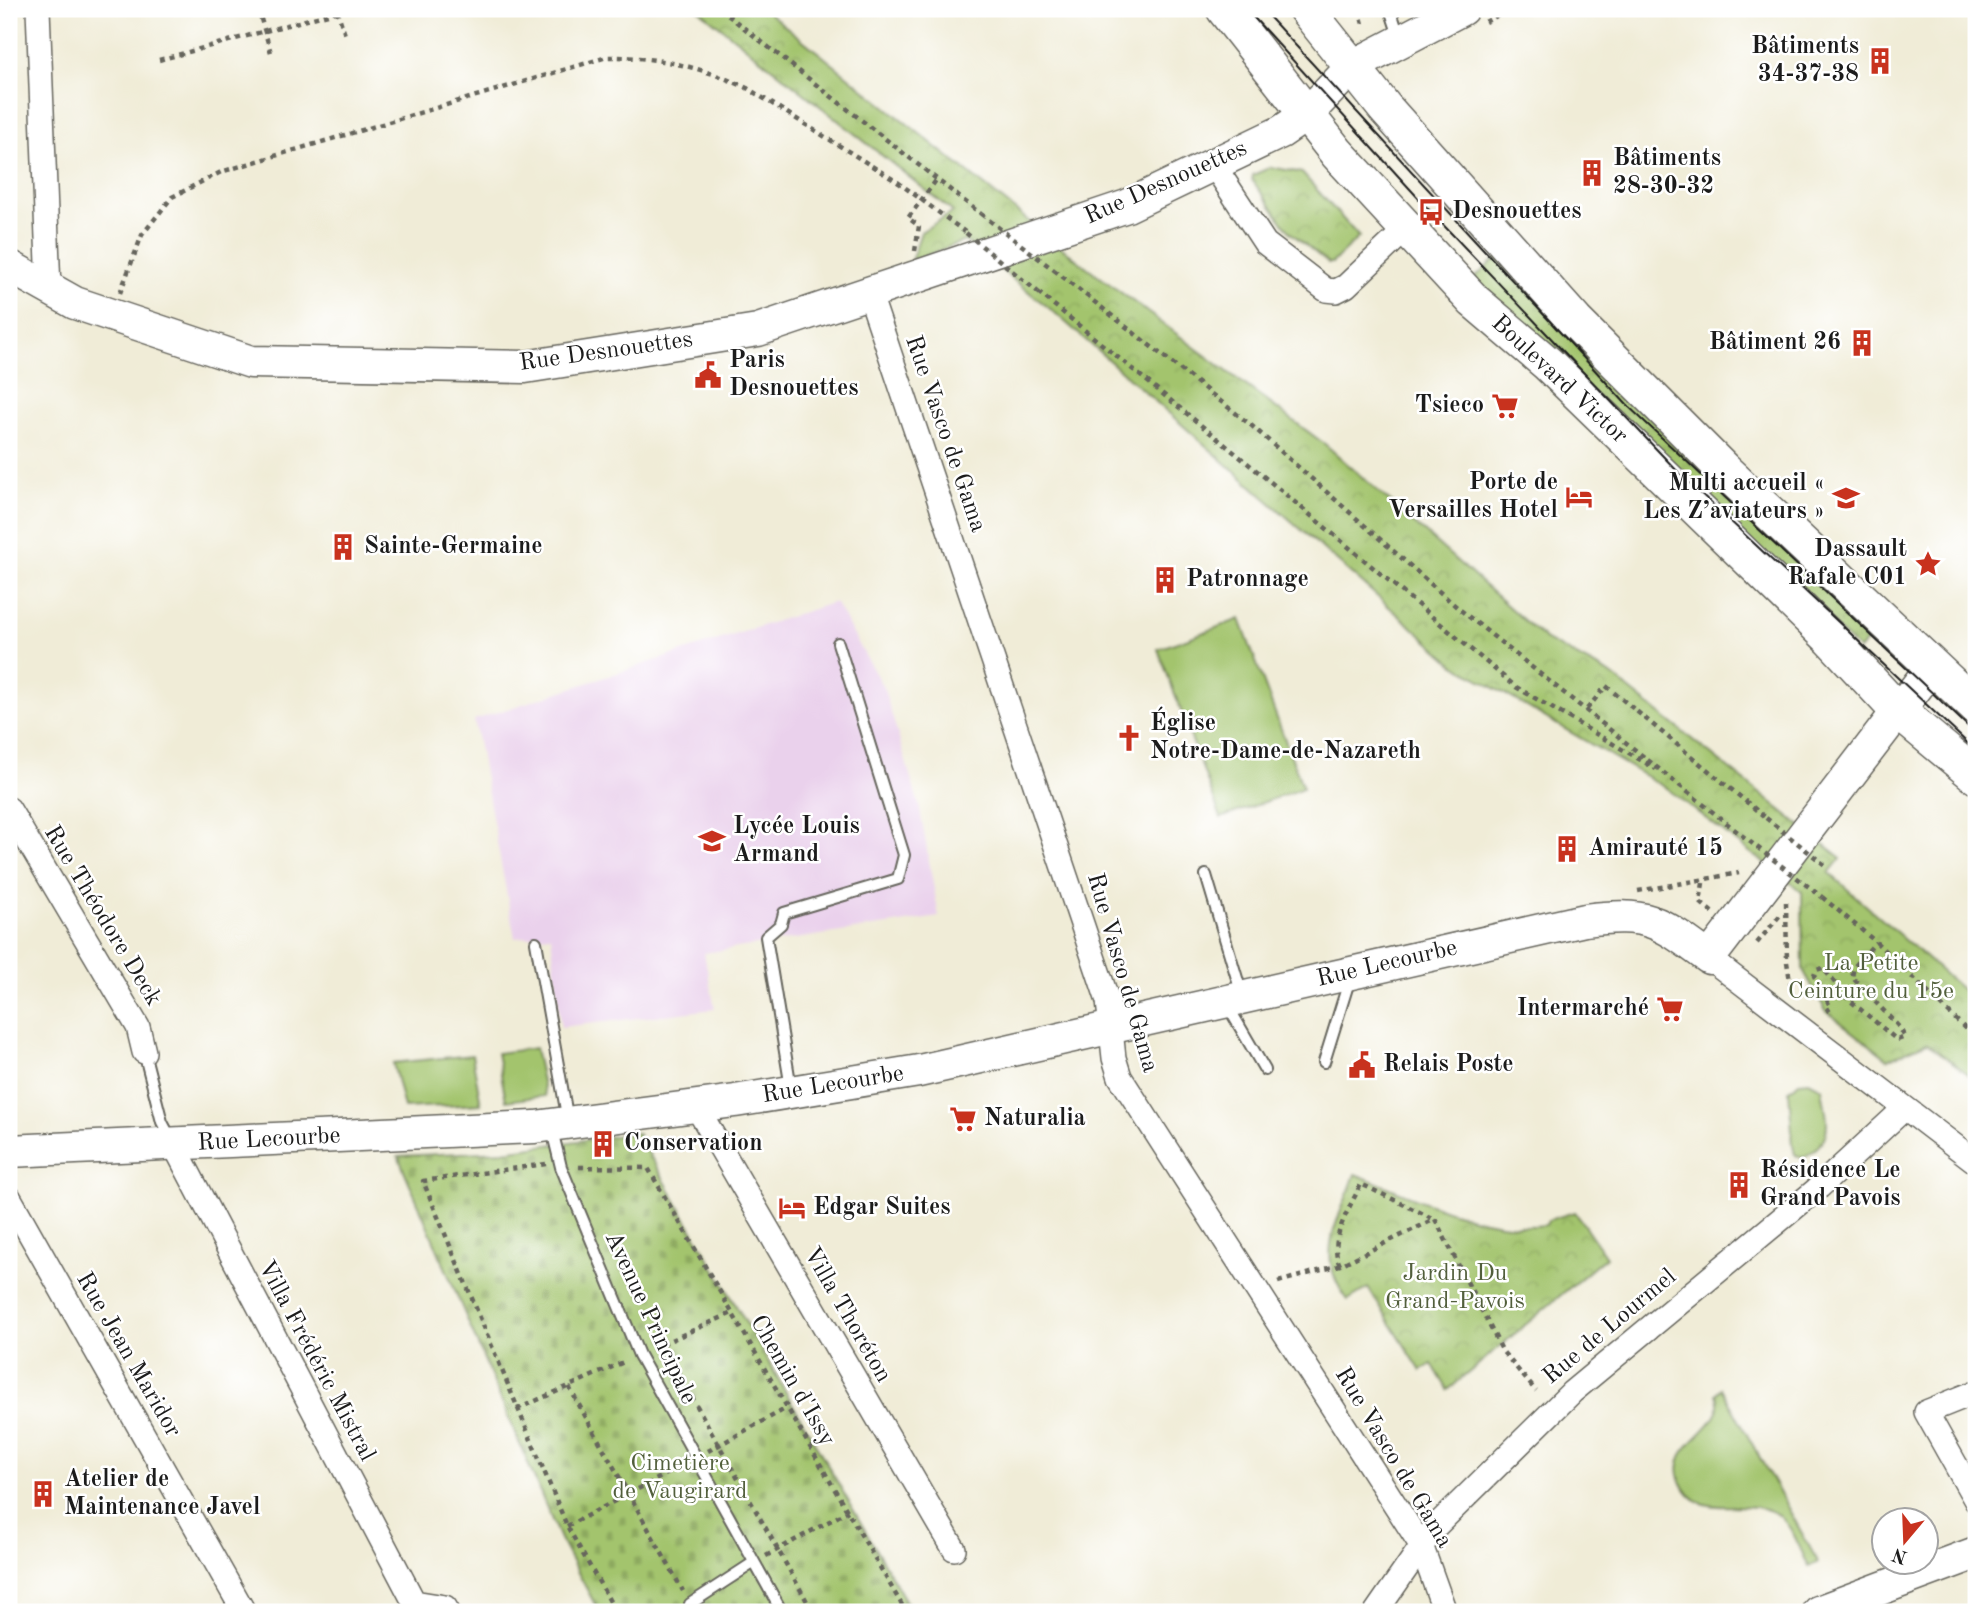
<svg xmlns="http://www.w3.org/2000/svg" width="1985" height="1621" viewBox="0 0 1985 1621" font-family="'Old Standard TT',serif">
<defs>
<pattern id="grass-tufts" width="24" height="20" patternUnits="userSpaceOnUse" patternTransform="scale(1.75)"><rect width="24" height="20" fill="#a3c46d"/><path d="M3 7l-1-3M5 7V3M7 7l1-3M15 17l-1-3M17 17v-4M19 17l1-3" fill="none" stroke="#8ca85e"/></pattern>
<pattern id="cemetery-stones" width="16" height="16" patternUnits="userSpaceOnUse" patternTransform="scale(1.75)"><rect width="16" height="16" fill="#a3c46d"/><path d="M2 7V4a2 2 0 0 1 4 0v3zM10 15v-3a2 2 0 0 1 4 0v3z" fill="#8ca85e"/></pattern>
<pattern id="park-crowns" width="20" height="18" patternUnits="userSpaceOnUse" patternTransform="scale(1.75)"><rect width="20" height="18" fill="#a3c46d"/><path d="M2 6a3 3 0 1 1 6 0M12 15a3 3 0 1 1 6 0" fill="none" stroke="#8ca85e"/></pattern>
</defs>
<rect width="100%" height="100%" fill="#fff"/>
<filter id="ink" filterUnits="userSpaceOnUse"><feTurbulence type="fractalNoise" baseFrequency=".0143" numOctaves="2"/><feDisplacementMap in="SourceGraphic" scale="14" xChannelSelector="R" yChannelSelector="G"/><feConvolveMatrix kernelMatrix="1 2 1 2 8 2 1 2 1" color-interpolation-filters="sRGB"/></filter>
<filter id="wash" filterUnits="userSpaceOnUse"><feTurbulence type="fractalNoise" baseFrequency=".00686" numOctaves="4" result="noise"/><feDisplacementMap in="SourceGraphic" scale="28" xChannelSelector="R" yChannelSelector="G"/><feGaussianBlur stdDeviation="1.57" result="paint"/><feColorMatrix in="noise" values="0 0 0 0 0 0 0 0 0 0 0 0 0 0 0 0 0 1.4 0 .05"/><feComposite in="paint" operator="in"/></filter>
<g filter="url(#wash)">
<rect width="100%" height="100%" fill="#f0ecd7"/>
<!-- built -->
<path fill="#ead1ec" d="M835 602 884 689 919 805 939 917 704 953 715 1009 561 1027 551 935 515 938 474 720Z"/>
<!-- grass -->
<path fill="url(#grass-tufts)" stroke="#607044" stroke-width="2" d="M1502 253 1879 628 1859 650 1470 282Z"/>
<!-- cemetery -->
<path fill="url(#cemetery-stones)" stroke="#607044" stroke-width="2" d="M637 1133 912 1612H599L560 1539 398 1156 503 1151Z"/>
<!-- park -->
<path fill="url(#park-crowns)" stroke="#607044" stroke-width="2" d="M698 9H764L1076 259 1326 445 1546 640 1610 674 1841 858 1829 873 1976 1002V1080L1927 1043 1888 1059 1826 1011 1803 970 1802 892 1666 788 1455 665 1054 312 965 241 911 261 921 232 953 212Z
M1271 167 1302 173 1359 237 1332 263H1328L1290 232 1252 180 1253 175Z
M1355 1174C1414 1196 1482 1233 1546 1225L1548 1220 1575 1212 1606 1257 1448 1390 1432 1364 1421 1371 1368 1288 1348 1300C1312 1254 1339 1222 1355 1174Z"/>
<!-- garden -->
<path fill="#a3c46d" stroke="#607044" stroke-width="2" d="M1240 619 1303 788 1221 818 1158 649Z
M535 1048 545 1096 506 1101 497 1053Z
M472 1055 481 1104 404 1108 393 1063Z
M1809 1081 1822 1088C1827 1121 1836 1140 1802 1158L1795 1155 1793 1146 1789 1091 1799 1082Z
M1721 1388 1818 1562 1809 1567C1800 1550 1792 1523 1775 1513 1743 1495 1699 1524 1681 1481 1664 1442 1731 1429 1716 1394Z"/>
</g>
<g filter="url(#ink)">
<g fill="none" stroke-linecap="round" stroke-linejoin="round">
<defs>
<path id="lane" d="M1390 9 1400 39
M1206 875 1242 995
M536 942 568 1121
M1226 1003 1265 1070
M144 1052 162 1122 171 1139
M1324 1062 1350 978
M791 1088 766 937 781 924 784 913 898 879 904 855 838 643
M551 1126 561 1167 639 1355 782 1612
M690 1604 753 1563"/>
<path id="street" d="M38 9 49 289
M1213 164 1265 243 1326 290 1336 291 1346 286 1405 230
M869 292 1108 1001 1114 1058 1120 1077 1421 1545 1445 1612
M9 809 138 1027 144 1052
M1709 958 1976 1162
M696 1106 954 1549
M174 1145 414 1602
M9 1197 244 1612
M1976 1392 1926 1412 1976 1501
M414 1602 445 1607 448 1612
M1376 1612 1435 1527 1572 1392 1816 1190 1905 1108"/>
<path id="secondary" d="M9 266 75 303 251 362 525 367 758 330 1127 206 1281 132 1306 115 1353 66 1462 9
M9 1151 535 1127 735 1101 919 1071 1585 920C1649 912 1659 921 1709 958L1932 667
M1818 1612 1976 1553"/>
<path id="primary" d="M1224 9 1337 153 1474 301 1548 364 1831 639 1898 711 1976 776
M1306 9 1385 108 1575 321 1724 470 1976 707"/>
</defs>
<!-- lane casing -->
<use href="#lane" stroke="#66655d" stroke-width="14"/>
<!-- street casing -->
<use href="#street" stroke="#66655d" stroke-width="26"/>
<!-- secondary casing -->
<use href="#secondary" stroke="#66655d" stroke-width="35"/>
<!-- primary casing -->
<use href="#primary" stroke="#66655d" stroke-width="38"/>
<!-- path -->
<path stroke="#66655d" stroke-width="4.5" stroke-dasharray="5 5" stroke-linecap="butt" d="M258 9 272 56
M413 9 415 16
M720 9 981 214
M1359 9 1364 28
M337 10 345 35
M1485 22 1511 9
M159 60 346 9
M915 251 919 226 908 218 937 179
M1054 270 1252 426 1458 608 1749 841
M1038 292 1284 493 1516 687 1656 769
M120 293 142 235 172 197 221 172 607 57C655 56 703 67 747 88L899 183 965 232
M1587 709 1606 686 1766 818
M1703 883 1700 902 1713 913
M1638 891 1739 873
M1822 897 1876 942 1976 1039
M1786 902 1787 962 1792 993
M1757 943 1781 914
M1826 1011 1831 1008 1814 976 1816 970 1823 968 1847 998 1897 1040 1905 1037 1899 1027 1852 977 1854 967 1876 942
M546 1164 423 1181 567 1526 616 1612
M579 1167 648 1168 906 1612
M1340 1265C1327 1241 1351 1206 1361 1184L1434 1219
M1278 1282 1340 1265 1435 1219 1503 1352 1536 1391
M662 1344 813 1612
M653 1348 732 1313
M569 1387 683 1591
M517 1409 626 1361
M708 1451 787 1408
M567 1526 682 1466
M766 1556 848 1511"/>
<!-- lane -->
<use href="#lane" stroke="#fff" stroke-width="10"/>
<!-- street -->
<use href="#street" stroke="#fff" stroke-width="23"/>
<!-- secondary -->
<use href="#secondary" stroke="#fff" stroke-width="32"/>
<!-- primary -->
<use href="#primary" stroke="#fff" stroke-width="35"/>
<!-- tram -->
<path stroke="#1c1c1c" stroke-width="2" d="M1246 9 1431 212 1680 474 1976 751
M1262 9 1627 405 1976 734"/>
<!-- path-bridge -->
<path stroke="#66655d" stroke-width="4.5" stroke-dasharray="5 5" stroke-linecap="butt" d="M981 214 1054 270
M966 233 1038 292
M1766 818 1826 866
M1749 841 1822 897"/>
</g>
</g>
<!-- icons -->
<defs>
<symbol id="building-bare" viewBox="-9 -9 18 18"><path d="M-4-6H4V6H1V3H-1V6H-4ZM-2.5-4.3h1.7v1.8h-1.7ZM.8-4.3h1.7v1.8H.8ZM-2.5-1h1.7V.8h-1.7ZM.8-1h1.7V.8H.8Z" fill="#c8321e" stroke="#fff" stroke-width="2.5" paint-order="stroke"/></symbol>
<symbol id="bus-bare" viewBox="-9 -9 18 18"><path d="M-5-6H5V4H4V6H2V4H-2V6H-4V4H-5ZM-3.5-4V0h7V-4ZM-3.5 1.2v1.5H-2V1.2ZM2 1.2v1.5H3.5V1.2Z" fill="#c8321e" stroke="#fff" stroke-width="2.5" paint-order="stroke"/></symbol>
<symbol id="civic-bare" viewBox="-9 -9 18 18"><path d="M-.6-6.5H3V-4.5H.6V-3L4-1V1h2V6H-6V1h2V-1L-.6-3ZM-1.2 2.5V6h2.4V2.5Z" fill="#c8321e" stroke="#fff" stroke-width="2.5" paint-order="stroke"/></symbol>
<symbol id="supermarket-bare" viewBox="-9 -9 18 18"><path d="M-6-5.5h2.5l.6 2H6L4.5 2H-2.5L-4.4-4H-6ZM-1.5 3.2a1.3 1.3 0 1 0 .1 0ZM3 3.2a1.3 1.3 0 1 0 .1 0Z" fill="#c8321e" stroke="#fff" stroke-width="2.5" paint-order="stroke"/></symbol>
<symbol id="hotel-bare" viewBox="-9 -9 18 18"><path d="M-6-4.5h1.5V1H6V5H4.5V3h-9V5H-6ZM-4 0a1.8 1.8 0 1 1 3.6 0ZM.5 0V-2.5h3Q6-2.5 6 0Z" fill="#c8321e" stroke="#fff" stroke-width="2.5" paint-order="stroke"/></symbol>
<symbol id="school-bare" viewBox="-9 -9 18 18"><path d="M0-5L7-2L0 1L-7-2ZM-4 1L0 2.5L4 1V4Q0 6-4 4Z" fill="#c8321e" stroke="#fff" stroke-width="2.5" paint-order="stroke"/></symbol>
<symbol id="sight-bare" viewBox="-9 -9 18 18"><path d="M0-6L1.8-2.2L6-1.7L2.9 1.2L3.7 5.4L0 3.3L-3.7 5.4L-2.9 1.2L-6-1.7L-1.8-2.2Z" fill="#c8321e" stroke="#fff" stroke-width="2.5" paint-order="stroke"/></symbol>
<symbol id="church-bare" viewBox="-9 -9 18 18"><path d="M-1.2-6h2.4v3.5h3.3v2.4h-3.3V6h-2.4V-.1h-3.3v-2.4h3.3Z" fill="#c8321e" stroke="#fff" stroke-width="2.5" paint-order="stroke"/></symbol>
</defs>
<g fill-rule="evenodd">
<use href="#building-bare" x="1861" y="42" width="38" height="38"/>
<use href="#building-bare" x="1573" y="154" width="38" height="38"/>
<use href="#bus-bare" x="1412" y="193" width="38" height="38"/>
<use href="#building-bare" x="1843" y="324" width="38" height="38"/>
<use href="#civic-bare" x="689" y="356" width="38" height="38"/>
<use href="#supermarket-bare" x="1486" y="387" width="38" height="38"/>
<use href="#hotel-bare" x="1560" y="478" width="38" height="38"/>
<use href="#school-bare" x="1827" y="479" width="38" height="38"/>
<use href="#building-bare" x="324" y="528" width="38" height="38"/>
<use href="#sight-bare" x="1909" y="545" width="38" height="38"/>
<use href="#building-bare" x="1146" y="561" width="38" height="38"/>
<use href="#church-bare" x="1110" y="719" width="38" height="38"/>
<use href="#school-bare" x="693" y="822" width="38" height="38"/>
<use href="#building-bare" x="1548" y="830" width="38" height="38"/>
<use href="#supermarket-bare" x="1651" y="990" width="38" height="38"/>
<use href="#civic-bare" x="1343" y="1046" width="38" height="38"/>
<use href="#supermarket-bare" x="944" y="1100" width="38" height="38"/>
<use href="#building-bare" x="584" y="1125" width="38" height="38"/>
<use href="#building-bare" x="1720" y="1166" width="38" height="38"/>
<use href="#hotel-bare" x="773" y="1189" width="38" height="38"/>
<use href="#building-bare" x="24" y="1475" width="38" height="38"/>
</g>
<g text-anchor="middle" dominant-baseline="central" stroke-width="5" stroke-linejoin="round" paint-order="stroke">
<!-- poi labels -->
<g font-size="24" font-weight="bold" fill="#1c1c1c" stroke="#fff" text-anchor="start">
<text x="1859" y="47" text-anchor="end">Bâtiments<tspan x="1859" dy="28">34-37-38</tspan></text>
<text x="1613" y="159">Bâtiments<tspan x="1613" dy="28">28-30-32</tspan></text>
<text x="1452" y="212">Desnouettes</text>
<text x="1841" y="343" text-anchor="end">Bâtiment 26</text>
<text x="729" y="361">Paris<tspan x="729" dy="28">Desnouettes</tspan></text>
<text x="1484" y="406" text-anchor="end">Tsieco</text>
<text x="1558" y="483" text-anchor="end">Porte de<tspan x="1558" dy="28">Versailles Hotel</tspan></text>
<text x="1825" y="484" text-anchor="end">Multi accueil «<tspan x="1825" dy="28">Les Z’aviateurs »</tspan></text>
<text x="364" y="547">Sainte-Germaine</text>
<text x="1907" y="550" text-anchor="end">Dassault<tspan x="1907" dy="28">Rafale C01</tspan></text>
<text x="1186" y="580">Patronnage</text>
<text x="1150" y="724">Église<tspan x="1150" dy="28">Notre-Dame-de-Nazareth</tspan></text>
<text x="733" y="827">Lycée Louis<tspan x="733" dy="28">Armand</tspan></text>
<text x="1588" y="849">Amirauté 15</text>
<text x="1649" y="1009" text-anchor="end">Intermarché</text>
<text x="1383" y="1065">Relais Poste</text>
<text x="984" y="1119">Naturalia</text>
<text x="624" y="1144">Conservation</text>
<text x="1760" y="1171">Résidence Le<tspan x="1760" dy="28">Grand Pavois</tspan></text>
<text x="813" y="1208">Edgar Suites</text>
<text x="64" y="1480">Atelier de<tspan x="64" dy="28">Maintenance Javel</tspan></text>
</g>
<!-- street labels -->
<g font-size="24" fill="#1c1c1c" stroke="#fff">
<text transform="translate(1166 183) rotate(-24)">Rue Desnouettes</text>
<text transform="translate(606 352) rotate(-8)">Rue Desnouettes</text>
<text transform="translate(1559 380) rotate(43)">Boulevard Victor</text>
<text transform="translate(945 434) rotate(71)">Rue Vasco de Gama</text>
<text transform="translate(102 916) rotate(59)">Rue Théodore Deck</text>
<text transform="translate(1387 964) rotate(-13)">Rue Lecourbe</text>
<text transform="translate(1122 973) rotate(74)">Rue Vasco de Gama</text>
<text transform="translate(833 1085) rotate(-9)">Rue Lecourbe</text>
<text transform="translate(269 1140) rotate(-3)">Rue Lecourbe</text>
<text transform="translate(847 1315) rotate(60)">Villa Thoréton</text>
<text transform="translate(650 1318) rotate(65)">Avenue Principale</text>
<text transform="translate(1610 1327) rotate(-40)">Rue de Lourmel</text>
<text transform="translate(128 1355) rotate(60)">Rue Jean Maridor</text>
<text transform="translate(316 1361) rotate(62)">Villa Frédéric Mistral</text>
<text transform="translate(792 1381) rotate(60)">Chemin d'Issy</text>
<text transform="translate(1393 1458) rotate(59)">Rue Vasco de Gama</text>
</g>
<!-- park labels -->
<g font-size="24" fill="#525f3c" stroke="#fff">
<text x="1871" y="964">La Petite<tspan x="1871" dy="28">Ceinture du 15e</tspan></text>
<text x="1455" y="1274">Jardin Du<tspan x="1455" dy="28">Grand-Pavois</tspan></text>
<text x="680" y="1464">Cimetière<tspan x="680" dy="28">de Vaugirard</tspan></text>
</g>
</g>
<!-- margin -->
<rect width="1985" height="1621" fill="none" stroke="#fff" stroke-width="35"/>
<!-- north arrow -->
<g transform="translate(1905 1541) rotate(199)"><circle r="33" fill="#ffffff" stroke="#a4a4a4" stroke-width="2"/>
<path d="M0-5L12 26L0 18L-12 26Z" fill="#c8321e"/>
<text y="-10" font-size="19" font-weight="bold" text-anchor="middle" fill="#1c1c1c">N</text>
</g>
</svg>
